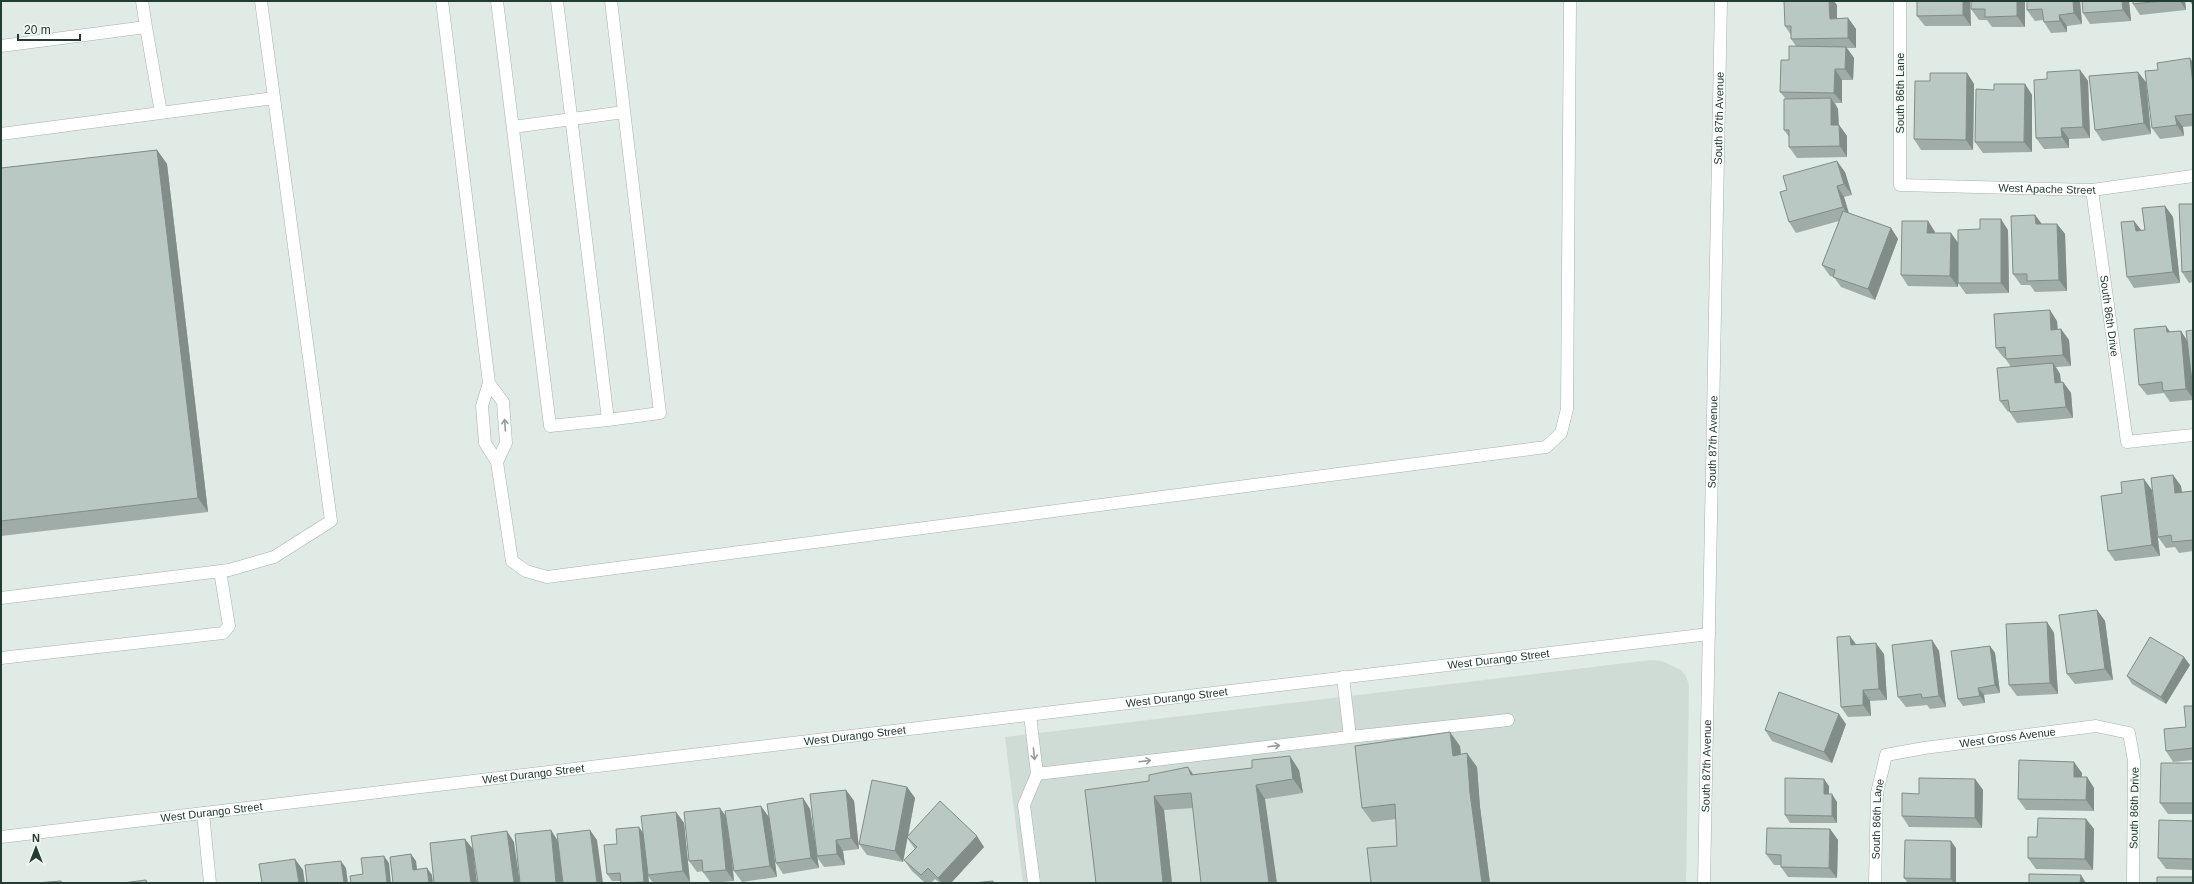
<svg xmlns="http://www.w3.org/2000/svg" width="2194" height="884" viewBox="0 0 2194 884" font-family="Arial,sans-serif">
<rect width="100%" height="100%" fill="#e0ebe6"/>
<!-- built -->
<path fill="#cfdbd5" d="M1651 660 1662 661 1681 670 1686 676 1689 685 1686 883H1023L1005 737Z"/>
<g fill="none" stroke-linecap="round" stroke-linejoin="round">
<defs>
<path id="service" d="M442 1 489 383 482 406 485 443 497 462 512 561 526 571 547 577 1546 447 1561 433 1567 409 1570 1
M497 1 550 426 608 420 557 1
M146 27 161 113
M1 46 146 27 142 1
M513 127 624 112
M1 134 274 98
M489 383 503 402 506 443 497 462
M608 420 660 413 611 1
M1 598 229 570 274 557 331 521 261 1
M1 658 223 633 229 626 220 571
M1030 715 1037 774 1350 737 1343 677
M1350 737 1508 720
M1034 883 1024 805 1037 774"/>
<g id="minor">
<path id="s1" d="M1900 1V185L2092 190 2193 176"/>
<path id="s2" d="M2092 190 2127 442 2193 435"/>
<path d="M203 813 210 883"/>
<path id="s3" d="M1875 883 1877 793 1886 755 1924 748 2096 726 2129 733 2134 761 2133 883"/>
</g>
<g id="tertiary">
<path id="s4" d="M1 837 1709 634"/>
<path id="s5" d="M1704 883 1721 1"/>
</g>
</defs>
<!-- service casing -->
<use href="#service" stroke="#a3b3ad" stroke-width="13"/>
<!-- minor casing -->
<use href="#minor" stroke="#a3b3ad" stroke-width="13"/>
<!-- tertiary casing -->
<use href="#tertiary" stroke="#a3b3ad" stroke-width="13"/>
<!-- service -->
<use href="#service" stroke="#fff" stroke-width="12"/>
<!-- minor -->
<use href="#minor" stroke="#fff" stroke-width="12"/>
<!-- tertiary -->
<use href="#tertiary" stroke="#fff" stroke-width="12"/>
</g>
<!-- wall -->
<path fill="#9faca7" d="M1970 1 1971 26H1925L1917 16Z
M1971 1H2025V27H1992L1987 20H1979L1971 9Z
M2027 1H2080L2082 24 2067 26V32L2051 33 2044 22 2043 20 2035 21 2027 10Z
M2129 1 2131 21 2090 24 2083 13Z
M2133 1H2185L2186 10 2140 15 2133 4Z
M2189 1H2193V6Z
M1837 5V18H1848L1856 29V48H1847L1854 58 1853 80H1842V103H1835L1838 109 1839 125 1847 136V157L1797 158 1789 147V137L1784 130 1786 99 1780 92 1789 60 1796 46 1791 39V35L1785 26Z
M2190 58 2193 63V126L2183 127 2184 136 2160 139 2152 128 2158 70Z
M2080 70 2088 81 2090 138 2069 139V148L2044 149 2036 138 2047 79Z
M1967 73 1974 84 1973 150H1921L1914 139 1930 81Z
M2146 82 2151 134 2102 141 2095 130Z
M2025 84 2032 95V152L1983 153 1975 142 1994 90Z
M157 150 167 164 208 512 1 536V168Z
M1845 172 1852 195 1844 197 1849 213 1891 228 1898 239 1875 300 1841 287 1834 277 1830 276 1822 265 1839 221 1796 233 1789 222 1787 190Z
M2193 204V282L2189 283 2182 272Z
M2165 206 2173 217 2180 283 2134 288 2127 277 2134 221 2141 231 2145 230Z
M2035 215 2042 224H2057L2065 234 2067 291 2035 292 2030 285H2021L2013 274Z
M1928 221 1935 232V233L1958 243 2008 230 2009 293 1966 294 1958 283V268V287L1908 286 1901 275Z
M2057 321 2058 330 2061 329 2069 340 2071 366 2056 367 2060 374 2061 382H2063L2071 393 2073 418 2017 423 2009 411 2008 412 2000 401 2011 367 2005 358H2004L1996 348Z
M2193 330V400L2170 402 2164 393 2147 395 2139 385 2170 332 2181 331 2187 341Z
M2173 475 2181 486 2182 492 2193 491V551L2179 553 2175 547 2166 548 2158 537Z
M2152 490 2160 556 2115 561 2108 551 2122 493Z
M2097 610 2105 621 2113 680 2075 684 2067 674Z
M2047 622 2054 633 2058 694 2017 696 2009 685Z
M1932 640 1939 651 1946 707 1930 709 1927 705 1906 707 1898 697Z
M1990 646 1995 653 2000 693 1984 695 1985 703 1963 706 1958 699Z
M1884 654 1887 700 1870 701 1871 716 1848 717 1841 707Z
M2190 665 2166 704 2132 684 2127 676Z
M2193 706V760L2173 762 2166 751 2186 727Z
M1846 724 1832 763 1772 741 1765 730Z
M1460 746 1461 754 1477 767 1480 807 1490 883H1371L1397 846 1396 819 1372 822 1362 808Z
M2193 763V814H2168L2160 803Z
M1299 770 1303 793 1265 799 1193 808 1164 810 1172 883 1149 781 1193 774Z
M2082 773V777H2087L2094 788V811L2026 810 2018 799Z
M1975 779 1983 790 1982 828 1909 827 1902 816 1919 794Z
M1829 786V794L1837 802V823H1790L1785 815Z
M907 787 915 798 908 836 984 847 951 883H940L935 879 931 883H925L912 871 904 860 915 849 907 838 903 862 867 855 859 844Z
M846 790 854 801 859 849 843 851 845 865 824 867 817 857 819 868 783 874 776 863 803 798 810 809 816 846Z
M676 812 684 823 690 882 683 883H653L648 876 649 883H621V881H612L607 874 617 844 643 833Z
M726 817H769L777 877 742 882 734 871 730 845 734 881 711 883 703 872V871L697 872 689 861Z
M2086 819 2094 829 2093 870 2036 869 2028 858 2037 837Z
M2193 821V870L2166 869 2158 858Z
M1830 829 1838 840 1837 878 1788 877 1781 867V865H1774L1766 854Z
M1956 848V883H1908L1904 878Z"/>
<!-- shaded-wall -->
<path fill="#828c88" d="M1829 1H1834L1837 5V29L1830 19Z
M1963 1H1970L1971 26 1963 15Z
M2017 1H2025V27L2017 16Z
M2073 1H2080L2082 24 2074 13Z
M2122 1H2129L2131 21 2123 10Z
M2180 1H2185L2186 10Z
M2059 15 2067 26V32L2060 21Z
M1848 18 1856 29V48L1848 38Z
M1846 47 1854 58 1853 80 1845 69Z
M2190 58 2193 63V85Z
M1835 69 1842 80V103L1834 93Z
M2080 70 2088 81 2090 138 2083 127Z
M2138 72 2146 82 2151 134 2144 123Z
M1967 73 1974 84 1973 150 1966 140Z
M2025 84 2032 95V152L2024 142Z
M1831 98 1838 109 1839 136 1831 125Z
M2175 116 2183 127 2184 136 2177 125Z
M1839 125 1847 136V157L1840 146Z
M2061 128 2069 139V148L2062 137Z
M157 150 167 164 208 512 198 498Z
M1837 161 1845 172 1852 195 1844 184Z
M1837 186 1844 197 1850 218 1843 207Z
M2165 206 2173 217 2180 283 2173 272Z
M2035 215 2043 226 2036 224Z
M2001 219 2008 230 2009 293 2001 283Z
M1928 221 1935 232V243L1927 233Z
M2134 221 2142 231H2136Z
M2057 224 2065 234 2067 291 2059 280Z
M1891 228 1898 239 1875 300 1868 289Z
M1951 233 1959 244 1958 287 1950 276Z
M2050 310 2057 321 2058 341 2051 330Z
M2166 326 2173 336 2167 332Z
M2061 329 2069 340 2071 366 2063 355Z
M2181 331 2188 342 2193 390V398L2186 389Z
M2053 363 2060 374 2062 394 2055 383Z
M2063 382 2071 393 2073 418 2066 407Z
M2173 475 2181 486 2183 504 2175 493Z
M2144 479 2152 490 2160 556 2152 545Z
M2097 610 2105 621 2113 680 2105 669Z
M2047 622 2054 633 2058 694 2050 683Z
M1850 636 1858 647 1851 645Z
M1932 640 1939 651 1946 707 1939 696Z
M1876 643 1884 654 1887 700 1879 689Z
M1990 646 1995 653 2000 693 1995 685Z
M2184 657 2190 665 2166 704 2161 697Z
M1978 688 1984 695 1985 703 1980 696Z
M1863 690 1870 701 1871 716 1863 705Z
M1839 714 1846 724 1832 763 1824 752Z
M1450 732 1460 746 1462 770 1453 756Z
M1467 753 1477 767 1480 807 1490 883H1482L1470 793Z
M1290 756 1299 770 1303 793 1293 779Z
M2074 762 2082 773V788L2074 777Z
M1188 767 1198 781 1191 775Z
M2087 777 2094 788V811L2086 800Z
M1824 779 1829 786V802L1824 794Z
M1975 779 1983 790 1982 828 1975 818Z
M1256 785 1265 799 1277 883H1269Z
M907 787 915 798 903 862 895 851Z
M846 790 854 801 859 849 851 838Z
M1832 794 1837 802V823L1832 816Z
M1154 796 1164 810 1172 883H1163Z
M803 798 810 809 819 868 811 858Z
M761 806 769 817 777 877 770 866Z
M720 808 728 819 734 881 726 870Z
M676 812 684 823 690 882 683 871Z
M2086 819 2094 829 2093 870 2085 859Z
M639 827 644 834 649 883H645L644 882Z
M1830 829 1838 840 1837 878 1829 868Z
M551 830 558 841 563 883H556Z
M590 830 597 840 603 883H597Z
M507 831 514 842 520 883H514Z
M977 836 984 847 951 883H942L938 878Z
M465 839 473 849 477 883H471Z
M836 840 843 851 845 865 837 854Z
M1951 841 1956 848V883H1954L1951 879Z
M411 854 416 861 418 877 413 870Z
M384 856 389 863 391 883H387Z
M295 859 303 870 305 883H299Z
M341 861 346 868 348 883H344Z
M427 868 432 875 433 883H429Z
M2081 875 2086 883H2080Z"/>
<!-- building -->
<path fill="#b9c8c2" stroke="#828c88" d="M1784 1H1829L1830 19 1848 18V38L1791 39V26H1785Z
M1917 1H1963V15L1917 16Z
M1971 1H2017V16L1985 17V9H1971Z
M2027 1H2073L2074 13 2059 15 2060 21 2044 22 2042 9 2027 10Z
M2082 1H2122L2123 10 2083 13Z
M2133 1H2162L2133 4Z
M1789 46 1846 47 1845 69H1835L1834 93 1780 92 1781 60H1789Z
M2190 58 2193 85V114L2175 116 2177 125 2152 128 2145 71 2158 70 2157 63Z
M2080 70 2083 127 2061 128 2062 137 2036 138 2034 80 2047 79V72Z
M2138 72 2144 123 2095 130 2089 76Z
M1930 73H1967L1966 140 1914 139 1915 81H1930Z
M1994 84H2025L2024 142H1975L1976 89 1994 90Z
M1831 98V125H1839L1840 146 1789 147V130H1784V99Z
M157 150 198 498 1 521V168Z
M1837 161 1844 184 1837 186 1843 207 1789 222 1780 192 1787 190 1783 176Z
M2179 204H2193V271L2182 272Z
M2165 206 2173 272 2127 277 2121 222 2134 221 2136 231 2145 230 2142 208Z
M1843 211 1891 228 1868 289 1833 277 1835 270 1822 265Z
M2035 215 2036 224H2057L2059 280 2027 281V274H2013L2011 216Z
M1980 219H2001V283H1958V230L1980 229Z
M1902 221H1928L1927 233H1951L1950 276 1901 275Z
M2050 310 2051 330 2061 329 2063 355 2006 359 2005 347 1996 348 1994 314Z
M2166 326 2167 332 2181 331 2186 389 2163 391 2162 382 2139 385 2134 329Z
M2193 330V390L2186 331Z
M2053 363 2055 383 2063 382 2066 407 2010 412 2008 400 2000 401 1997 368Z
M2173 475 2175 493 2193 491V540L2172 542 2171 535 2158 537 2151 478Z
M2144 479 2152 545 2108 551 2101 496 2122 493 2121 482Z
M2097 610 2105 669 2067 674 2059 615Z
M2047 622 2050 683 2009 685 2006 624Z
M1850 636 1851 645 1876 643 1879 689 1863 690V705L1841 707 1837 637Z
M2150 637 2184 657 2161 697 2127 676Z
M1932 640 1939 696 1922 698 1921 694 1898 697 1892 645Z
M1990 646 1995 685 1978 688 1980 696 1958 699 1951 651Z
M1779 692 1839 714 1824 752 1765 730Z
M2184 706H2193V748L2166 751 2164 729 2186 727Z
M1450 732 1453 756 1467 753 1470 793 1482 883H1371L1367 848 1397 846 1395 804 1362 808 1355 746Z
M1290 756 1293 779 1256 785 1269 883H1201L1191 793 1154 796 1163 883H1096L1085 790 1149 781V775L1188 767 1191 775 1252 768V760Z
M2019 760 2074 762V777H2087L2086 800 2018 799Z
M2161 763H2193V803H2160Z
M1785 778 1824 779V794H1832V816L1785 815Z
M1919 778 1975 779V818L1902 816V793L1919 794Z
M872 780 907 787 895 851 859 844Z
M846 790 851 838 836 840 837 854 817 856 810 794Z
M803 798 811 858 776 863 767 804Z
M940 801 977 836 938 878 928 868 921 875 904 860 917 847 907 837Z
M761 806 770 866 734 871 725 811Z
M720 808 726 870 703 872 702 860 689 861 684 812Z
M676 812 683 871 648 875 641 816Z
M2038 818 2086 819 2085 859 2028 858V837H2037Z
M2159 820 2193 821V859L2158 858Z
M639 827 644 882 621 883 620 873 607 874 604 845 617 844 616 829Z
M1767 828 1830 829 1829 868 1781 867V855L1766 854Z
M551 830 556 883H520L515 834Z
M590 830 597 883H563L557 834Z
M507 831 514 883H478L471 836Z
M465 839 471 883H434L430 843Z
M1905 840 1951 841V879L1904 878Z
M411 854 413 870 427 868 429 883H393L390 857Z
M384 856 387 883H351L350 876 363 874 361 858Z
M295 859 299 883H262L259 864Z
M341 861 344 883H307L305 865Z
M2029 874 2081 875 2080 883H2029Z
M2157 877H2193V883H2157Z
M146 880 147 883H123Z
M61 881 62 883H35Z
M993 881V883H974Z"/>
<!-- one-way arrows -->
<defs><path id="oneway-shaft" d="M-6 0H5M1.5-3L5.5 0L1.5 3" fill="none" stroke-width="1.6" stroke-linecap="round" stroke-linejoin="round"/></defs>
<g stroke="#909d99">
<use href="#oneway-shaft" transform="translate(505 425) rotate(-94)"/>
<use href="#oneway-shaft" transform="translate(1274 746) rotate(-7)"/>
<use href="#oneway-shaft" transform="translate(1034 754) rotate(84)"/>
<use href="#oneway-shaft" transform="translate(1145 761) rotate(-7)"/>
</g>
<g text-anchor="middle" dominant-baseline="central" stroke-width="3" stroke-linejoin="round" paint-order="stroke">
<!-- street labels -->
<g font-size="11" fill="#223b33" stroke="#f1f8f4">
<text transform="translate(1900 93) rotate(-90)">South 86th Lane</text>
<text stroke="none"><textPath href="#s5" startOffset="765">South 87th Avenue</textPath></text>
<text stroke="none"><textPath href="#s1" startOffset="331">West Apache Street</textPath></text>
<text stroke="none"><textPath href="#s2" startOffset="127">South 86th Drive</textPath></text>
<text stroke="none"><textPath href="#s5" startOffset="441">South 87th Avenue</textPath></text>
<text stroke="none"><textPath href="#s4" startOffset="1508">West Durango Street</textPath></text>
<text stroke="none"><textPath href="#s4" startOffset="1184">West Durango Street</textPath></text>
<text stroke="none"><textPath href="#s4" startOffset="860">West Durango Street</textPath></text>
<text stroke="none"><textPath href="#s3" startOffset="252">West Gross Avenue</textPath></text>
<text stroke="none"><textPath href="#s5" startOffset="117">South 87th Avenue</textPath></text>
<text stroke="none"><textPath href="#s4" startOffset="536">West Durango Street</textPath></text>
<text transform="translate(2134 808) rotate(-89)">South 86th Drive</text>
<text stroke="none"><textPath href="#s4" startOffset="212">West Durango Street</textPath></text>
<text stroke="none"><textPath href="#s3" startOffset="64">South 86th Lane</textPath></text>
</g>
</g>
<!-- border -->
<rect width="2194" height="884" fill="none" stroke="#223b33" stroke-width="4"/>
<!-- north arrow -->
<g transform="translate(36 848)" stroke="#f1f8f4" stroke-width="3" paint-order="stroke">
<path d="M0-3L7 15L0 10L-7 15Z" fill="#223b33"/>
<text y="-6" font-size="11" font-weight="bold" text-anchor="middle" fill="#223b33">N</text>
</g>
<!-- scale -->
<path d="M18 34v6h62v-6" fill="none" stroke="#223b33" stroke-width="2"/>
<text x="24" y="34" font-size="12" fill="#223b33" stroke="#f1f8f4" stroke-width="3" paint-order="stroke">20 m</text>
</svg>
